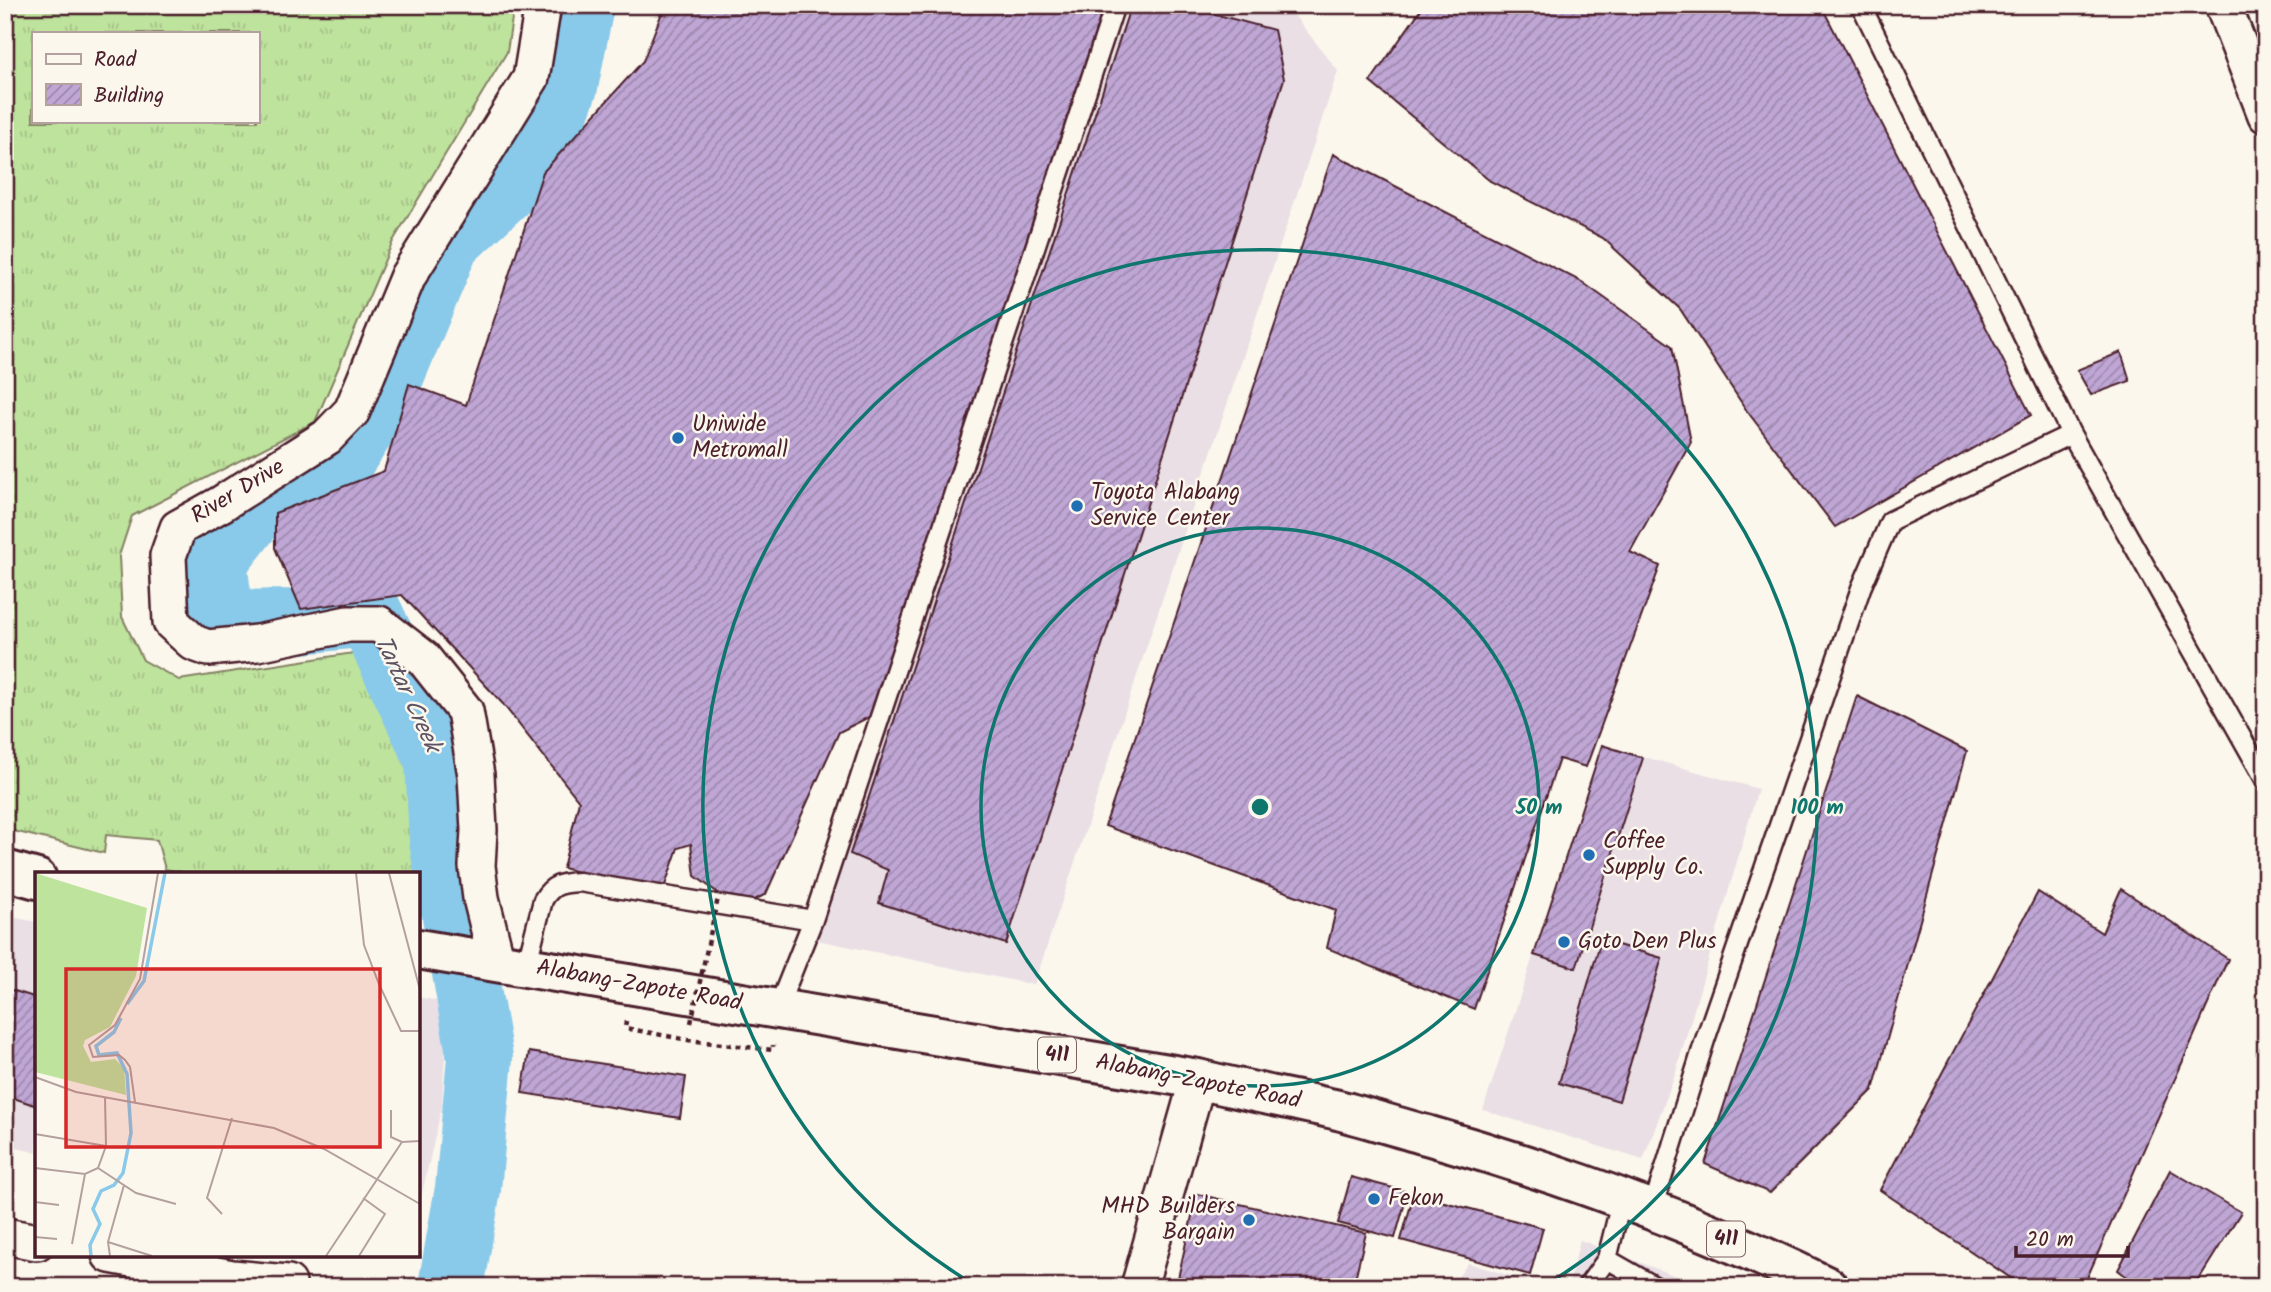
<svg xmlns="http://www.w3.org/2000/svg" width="2271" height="1292" viewBox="0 0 2271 1292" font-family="Kalam,sans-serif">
<defs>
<pattern id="grass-tufts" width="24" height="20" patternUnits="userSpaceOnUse" patternTransform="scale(1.75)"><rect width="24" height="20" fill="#bee39d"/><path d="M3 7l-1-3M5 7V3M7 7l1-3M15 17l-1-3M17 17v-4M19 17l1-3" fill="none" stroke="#a5c287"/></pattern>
<pattern id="building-hatch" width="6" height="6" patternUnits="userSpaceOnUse" patternTransform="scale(1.75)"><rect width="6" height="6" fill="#bfa6d5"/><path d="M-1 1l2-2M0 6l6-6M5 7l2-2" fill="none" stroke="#9d87ad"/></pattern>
</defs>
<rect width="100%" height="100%" fill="#fbf7ec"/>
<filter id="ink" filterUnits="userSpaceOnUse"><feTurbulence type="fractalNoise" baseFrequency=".0143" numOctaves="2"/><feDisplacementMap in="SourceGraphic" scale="14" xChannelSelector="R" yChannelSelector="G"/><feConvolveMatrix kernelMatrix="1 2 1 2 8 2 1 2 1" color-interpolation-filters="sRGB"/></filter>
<g filter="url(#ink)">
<!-- built -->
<path fill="#e9dfe5" d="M1128 5H1286L1338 71 1034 985 817 940Z
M1602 745 1758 789 1675 1075 1643 1160 1483 1110Z
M5 916 37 922V1153L5 1145Z
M418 997 448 1003 442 1106 418 1210Z
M1580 1240 1705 1287H1568Z
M1468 1263 1547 1287H1451Z"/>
<!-- grass -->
<path fill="url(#grass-tufts)" stroke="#848164" stroke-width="2" fill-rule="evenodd" d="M5 5H514L507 52 393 241 315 422 132 516 119 556 122 617 143 660 179 680 353 653 419 717 425 749 432 915 418 913V874H193L165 869 157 840 106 835 104 853 5 829ZM33 33H257V121H33Z"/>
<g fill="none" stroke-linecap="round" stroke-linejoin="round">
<!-- river -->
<path stroke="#89c9ea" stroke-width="66" d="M451 1287 468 1189 480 1058 442 841 438 760 370 614 292 622 237 623 219 603 214 562 268 493 344 456 381 400 447 242 539 157 565 86 581 5"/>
</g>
<!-- building -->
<path fill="url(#building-hatch)" stroke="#4a1f2b" stroke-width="2" d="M665 5H1106L871 716 839 732 766 894 753 901 718 898V893L695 876 691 844 678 848 662 894 563 868 579 801 502 703 402 595 301 609 275 548V513L384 471 409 384 466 405 543 172 643 61Z
M1131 5H1181L1274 30 1284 79 1006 944 879 903 888 870 850 854Z
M1424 5H1821L2031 415 1835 527 1747 411 1680 309 1603 238 1490 181 1370 82Z
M1333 154 1582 282 1672 346 1691 442 1630 552 1660 566 1586 767 1559 759 1474 1009 1327 948 1336 910 1105 826Z
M2121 352 2130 381 2091 395 2077 370Z
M1857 696 1967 751 1873 1090 1770 1193 1705 1164Z
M1602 745 1643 758 1576 968 1534 955Z
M2121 889 2228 959 2083 1287H2024L1880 1190 2038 892 2102 933Z
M1601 940 1662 958 1619 1101 1559 1083Z
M5 988 37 998V1106L5 1095Z
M529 1052 686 1077 680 1118 522 1093Z
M2170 1170 2241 1212 2194 1287H2140L2118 1270Z
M1351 1177 1408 1192 1395 1238 1338 1223Z
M1197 1194 1366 1233 1353 1287H1176Z
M1414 1194 1543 1228 1530 1275 1401 1240Z"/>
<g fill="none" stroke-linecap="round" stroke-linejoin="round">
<defs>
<path id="service" d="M1861 5 2071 434 2266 781
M526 967 543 900C552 884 562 883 579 882L813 920
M777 1010 813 920 1115 5
M1652 1210 1705 1040 1861 588 1890 521 2071 434
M1607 1259 1656 1287
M1587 1287 1607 1259 1622 1198"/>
<path id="minor" d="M2223 5 2266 115
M497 962 481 898 477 866 479 830 476 775 465 711 423 658 379 624H348L257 643 208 648 194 643 171 622 168 556 178 528 221 504 327 437 352 411 408 276 531 78 543 5
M5 1236 37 1242
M110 1255 232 1278 288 1283
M1139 1287 1198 1079"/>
<path id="trunk" d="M5 870 37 879
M418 949 1198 1079C1245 1091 1292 1099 1338 1110 1369 1118 1400 1128 1430 1136 1567 1175 1700 1224 1828 1287"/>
</defs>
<!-- service casing -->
<use href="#service" stroke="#4a1f2b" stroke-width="23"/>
<!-- minor casing -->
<use href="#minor" stroke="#4a1f2b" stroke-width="40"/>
<!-- trunk casing -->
<use href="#trunk" stroke="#4a1f2b" stroke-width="44"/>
<!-- path -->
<path stroke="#4a1f2b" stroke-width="4.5" stroke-dasharray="5 5" stroke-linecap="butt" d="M626 1021 625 1028 688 1040 773 1050V1045"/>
<!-- service -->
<use href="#service" stroke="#fbf7ec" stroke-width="18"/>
<!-- minor -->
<use href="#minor" stroke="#fbf7ec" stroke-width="35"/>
<!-- trunk -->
<use href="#trunk" stroke="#fbf7ec" stroke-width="38"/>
<!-- path-bridge -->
<path stroke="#4a1f2b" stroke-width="4.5" stroke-dasharray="5 5" stroke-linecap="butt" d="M691 1023 718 898"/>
</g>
</g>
<!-- distance rings -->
<g fill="none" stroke="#0f766e" stroke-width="3.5">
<circle cx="1260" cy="807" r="279"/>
<path d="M973 1284A557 557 0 1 1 1547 1284"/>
</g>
<!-- markers -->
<g fill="#1f6fb2" stroke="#fbf7ec" stroke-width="2.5">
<circle cx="678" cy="438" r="7"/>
<circle cx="1077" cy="506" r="7"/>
<circle cx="1589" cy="855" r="7"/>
<circle cx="1564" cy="942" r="7"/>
<circle cx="1374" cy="1199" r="7"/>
<circle cx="1249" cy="1220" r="7"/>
</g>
<g text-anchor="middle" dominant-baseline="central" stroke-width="5" stroke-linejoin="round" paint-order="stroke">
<!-- shield labels -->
<g fill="#fbf7ec" stroke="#7f6065" stroke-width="2">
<rect x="1038" y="1037.5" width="38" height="35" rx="5"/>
<rect x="1707" y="1221.5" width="38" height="35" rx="5"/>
</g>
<g font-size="21" font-weight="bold" fill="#4a1f2b">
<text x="1057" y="1055">411</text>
<text x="1726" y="1239">411</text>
</g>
<!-- poi labels -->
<g font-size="23" fill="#4a1f2b" stroke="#fbf7ec" text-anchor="start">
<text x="692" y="425">Uniwide<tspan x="692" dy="26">Metromall</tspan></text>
<text x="1091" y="493">Toyota Alabang<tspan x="1091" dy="26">Service Center</tspan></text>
<text x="1603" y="842">Coffee<tspan x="1603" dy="26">Supply Co.</tspan></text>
<text x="1578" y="942">Goto Den Plus</text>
<text x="1388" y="1199">Fekon</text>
<text x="1235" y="1207" text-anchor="end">MHD Builders<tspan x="1235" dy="26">Bargain</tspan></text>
</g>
<!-- street labels -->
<g font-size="23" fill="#4a1f2b" stroke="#fbf7ec">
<text transform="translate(238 492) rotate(-31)">River Drive</text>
<text transform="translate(639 986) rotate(10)">Alabang-Zapote Road</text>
<text transform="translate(1198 1082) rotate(11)">Alabang-Zapote Road</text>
</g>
<!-- water labels -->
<g font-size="24" font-style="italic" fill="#5d5264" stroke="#fbf7ec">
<text transform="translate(407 694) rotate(65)">Tartar Creek</text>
</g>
</g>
<!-- overview -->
<g transform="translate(35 872)">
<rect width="385" height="385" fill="#fbf7ec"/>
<path d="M0 1 112 36 101 104 75 155 50 168 48 174 56 190 80 187 89 196 91 223 0 200Z" fill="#bee39d"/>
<path fill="none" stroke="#89c9ea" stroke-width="3.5" d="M92 132 109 109 130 1M56 384 55 373 65 352 58 337 66 319 79 313 88 301 96 261 92 202 82 181 64 183 61 174 79 160 86 146"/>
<path fill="none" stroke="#b4a19f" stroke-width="2" d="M321 1 329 73 344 112 366 159H385M354 1 385 118M0 205 41 220 239 256 289 277 385 332M100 230 95 195 90 188 84 183 58 185 54 173 80 153 105 107 123 1M356 238V265L367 270M0 262 71 274M0 296 50 302 63 296 71 274 70 225M63 296 101 321 141 332M0 330 24 333M187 342 172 326 197 246M0 365 22 367M73 370 117 384M37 372 50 302M75 384 73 370 89 313M291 384 367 270 385 269M324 384 350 342 328 326"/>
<path fill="#d62828" fill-opacity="0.15" stroke="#d62828" stroke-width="3.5" d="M31 97H345V275H31Z"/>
<rect width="385" height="385" fill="none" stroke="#4a1f2b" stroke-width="3.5"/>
</g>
<circle cx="1260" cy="807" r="10" fill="#0f766e" stroke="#fbf7ec" stroke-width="3.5"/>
<g font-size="21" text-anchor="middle" font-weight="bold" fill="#0f766e" stroke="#fbf7ec" stroke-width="5" stroke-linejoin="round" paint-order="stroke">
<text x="1539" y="814">50 m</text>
<text x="1817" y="814">100 m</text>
</g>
<!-- margin -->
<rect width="2271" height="1292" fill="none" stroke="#fbf7ec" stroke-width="28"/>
<rect x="14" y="14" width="2243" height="1264" fill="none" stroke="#4a1f2b" stroke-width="2.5" filter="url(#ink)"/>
<!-- legend -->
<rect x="32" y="32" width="228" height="91" fill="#fbf7ec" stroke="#b4a19f" stroke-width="2"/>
<rect x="46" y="54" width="35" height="10" fill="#fbf7ec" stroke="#b4a19f" stroke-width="2"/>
<text x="94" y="66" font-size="21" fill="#4a1f2b">Road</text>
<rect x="46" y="84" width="35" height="21" fill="url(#building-hatch)" stroke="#b4a19f" stroke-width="2"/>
<text x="94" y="102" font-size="21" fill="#4a1f2b">Building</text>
<!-- scale -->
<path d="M2016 1246v10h112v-10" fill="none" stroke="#4a1f2b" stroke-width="3.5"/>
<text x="2026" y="1246" font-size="21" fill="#4a1f2b" stroke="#fbf7ec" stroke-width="5" paint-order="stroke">20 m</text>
</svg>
